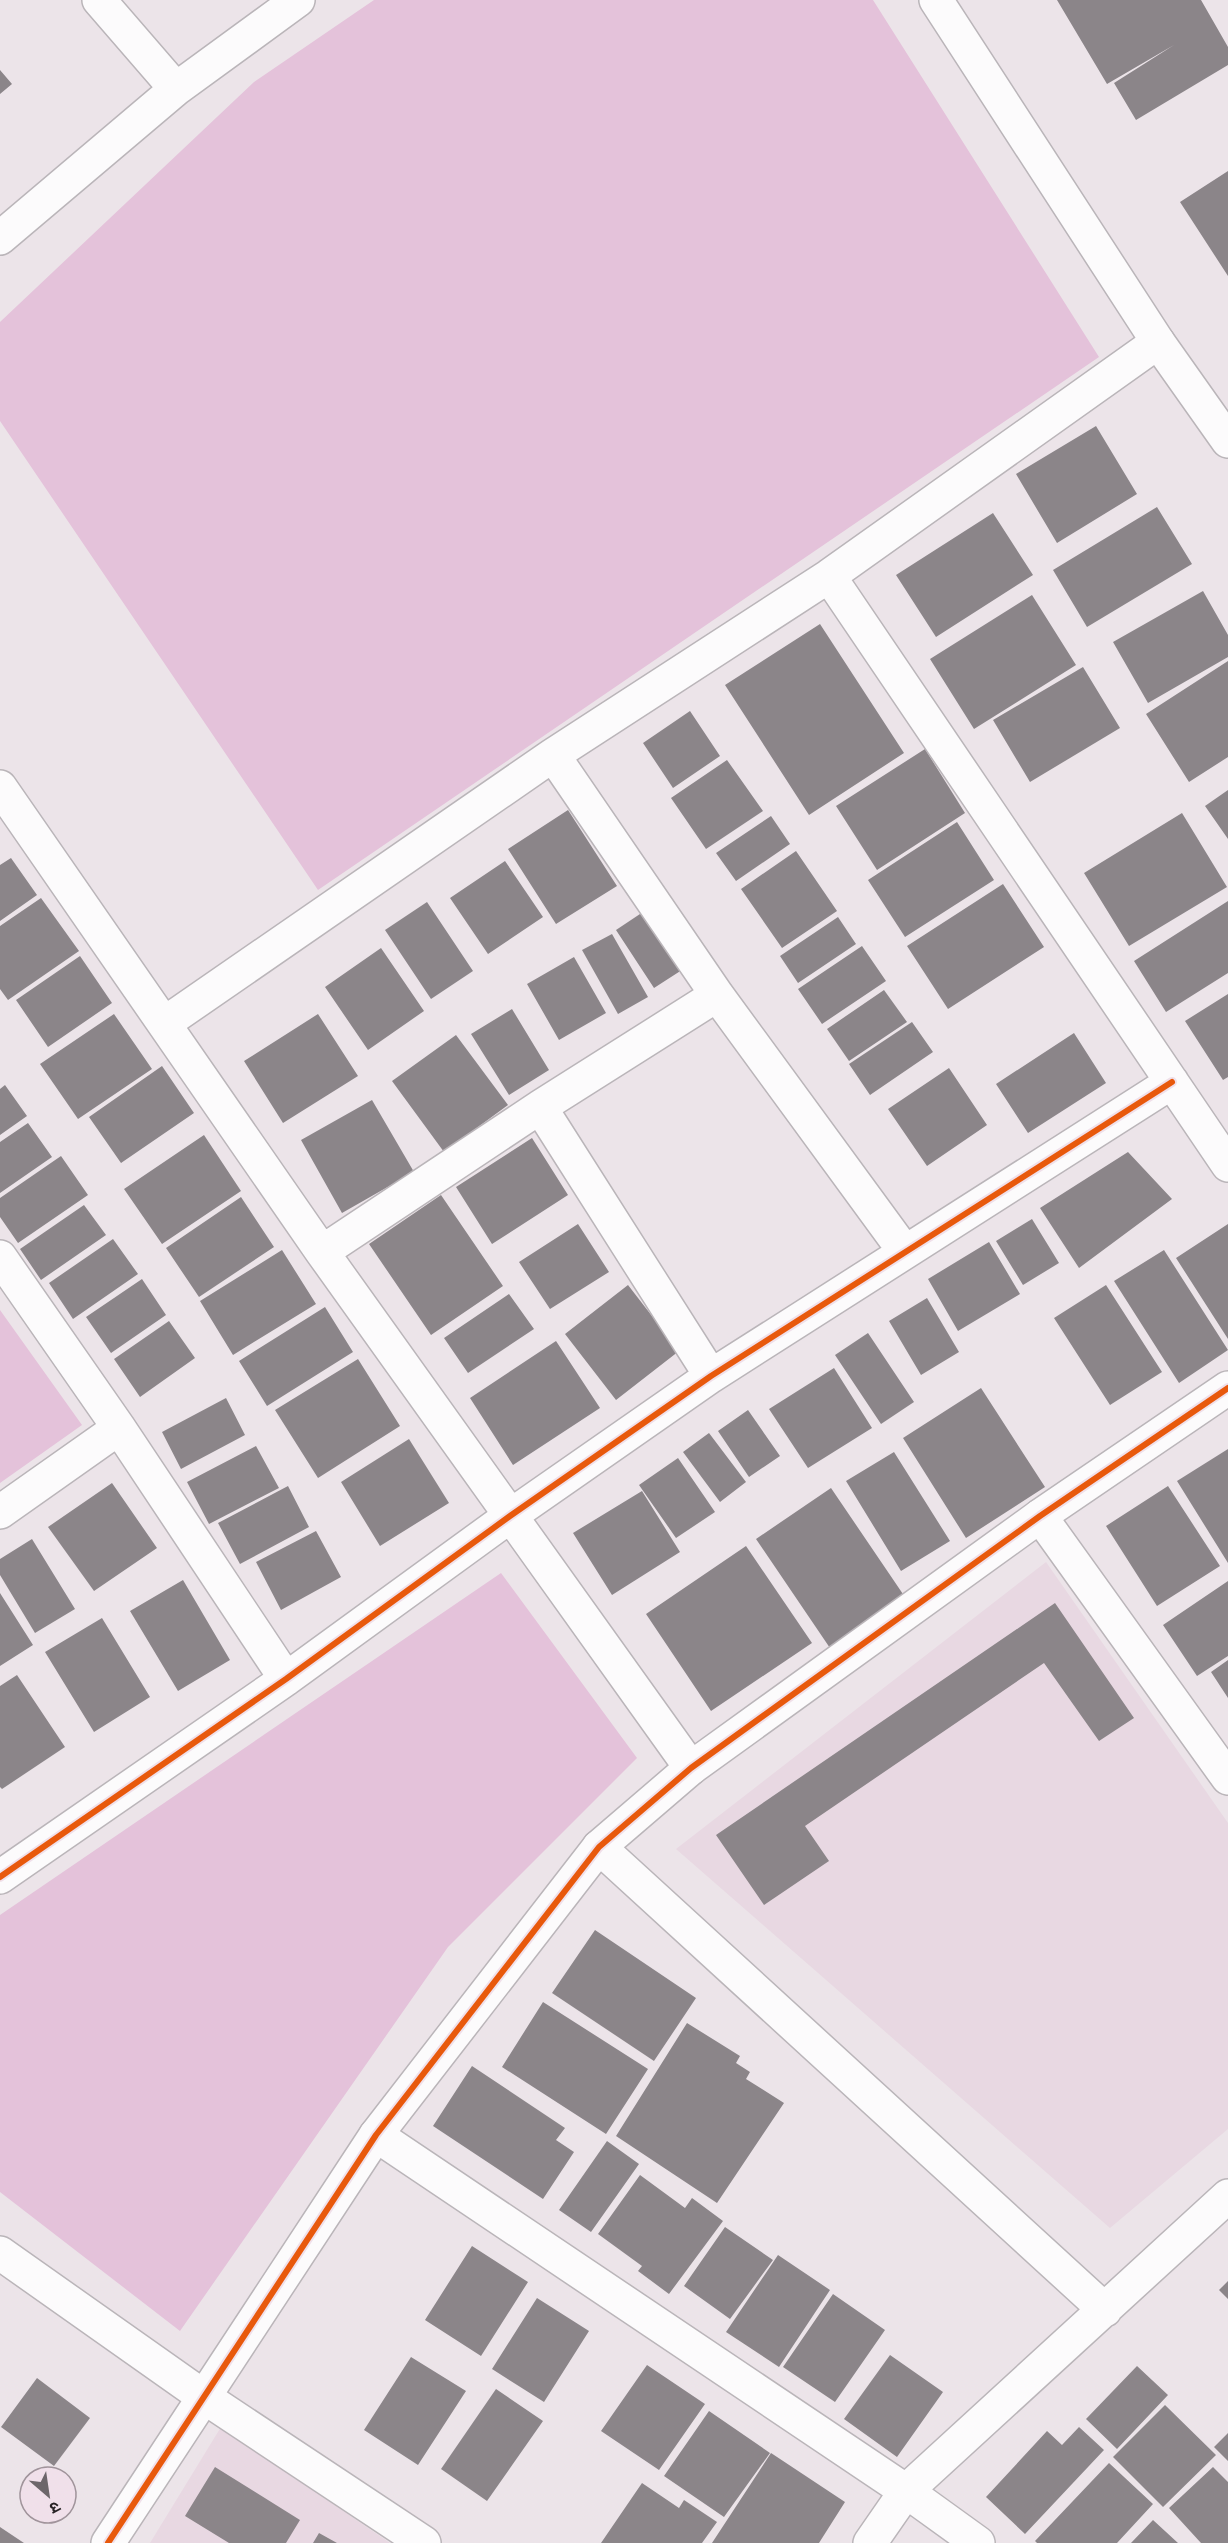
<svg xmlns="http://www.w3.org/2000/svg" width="1228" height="2543" viewBox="0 0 1228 2543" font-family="Helvetica,'Noto Sans Devanagari',sans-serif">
<rect width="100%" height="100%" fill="#ece4e9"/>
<!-- built -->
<path fill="#e8d8e2" d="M1046 1562 1228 1823V2129L1110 2228 676 1849Z
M221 2427 390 2543H150Z"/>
<!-- green -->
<path fill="#e4c2da" d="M374 0H873L1099 357 318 890 0 421V322L254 82Z
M0 1310 82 1425 0 1483Z
M501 1573 637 1758 448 1947 180 2331 0 2192V1915Z"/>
<!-- building -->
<path fill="#8b8589" d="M1057 0H1201L1228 47V65L1136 120 1114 83 1174 45 1107 84Z
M0 70 12 84 0 94Z
M1228 171V276L1180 202Z
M1096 426 1137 494 1057 543 1016 474Z
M1157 507 1192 564 1087 627 1053 570Z
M993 513 1033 575 936 637 896 575Z
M1203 591 1228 635V657L1148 703 1113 642Z
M1032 595 1076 665 974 729 930 659Z
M820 624 904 753 809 815 725 685Z
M1228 661V757L1189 782 1146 714Z
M1083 667 1120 728 1030 782 993 720Z
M690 711 720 756 673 788 643 743Z
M925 749 965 813 877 870 836 806Z
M727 760 763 811 706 849 671 798Z
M1228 790V839L1205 806Z
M568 810 617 886 556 924 508 849Z
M1182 813 1227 887 1129 946 1084 873Z
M771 816 790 844 736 881 716 853Z
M957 822 994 880 905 937 868 880Z
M796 851 837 911 782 948 741 889Z
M11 858 37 895 0 921V865Z
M505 861 543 917 488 954 450 898Z
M1003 884 1044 947 948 1009 907 946Z
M41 898 79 951 8 1000 0 989V926Z
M1228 901V973L1166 1012 1134 961Z
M427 902 473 971 431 999 385 930Z
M646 910 685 968 654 988 616 930Z
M838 917 856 944 798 983 780 956Z
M612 934 648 997 618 1014 582 950Z
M862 946 886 981 822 1024 798 989Z
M381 948 424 1011 368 1050 325 987Z
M80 956 112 1003 48 1047 16 1000Z
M574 957 606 1013 559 1040 527 984Z
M884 990 907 1022 849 1061 827 1029Z
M1228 994V1077L1223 1080 1185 1021Z
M512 1009 549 1070 509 1095 471 1034Z
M114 1014 152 1069 78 1119 40 1064Z
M318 1014 358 1076 283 1123 244 1061Z
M912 1022 933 1052 870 1095 849 1064Z
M1074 1033 1106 1083 1028 1133 996 1084Z
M456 1035 508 1105 444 1152 392 1081Z
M162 1066 194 1113 121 1163 89 1117Z
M949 1068 987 1125 927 1166 888 1109Z
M5 1085 27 1116 0 1135V1089Z
M372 1100 414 1172 342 1213 301 1140Z
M28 1123 52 1157 0 1193V1142Z
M204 1135 241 1191 162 1244 124 1189Z
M532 1138 568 1195 492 1244 456 1187Z
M1128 1152 1172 1199 1079 1268 1040 1208Z
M61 1156 88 1195 18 1243 0 1217V1198Z
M441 1195 503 1286 431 1335 369 1244Z
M241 1197 274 1247 199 1297 166 1248Z
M84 1205 106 1235 41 1280 20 1249Z
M1032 1219 1059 1263 1023 1285 996 1241Z
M578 1224 609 1272 550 1309 519 1262Z
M1228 1224V1339L1176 1258Z
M113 1239 138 1274 73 1319 49 1283Z
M989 1242 1020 1294 958 1331 928 1279Z
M282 1250 316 1304 233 1355 200 1301Z
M1164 1250 1228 1350 1179 1383 1114 1281Z
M142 1279 166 1315 111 1353 86 1317Z
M628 1285 679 1351 616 1400 565 1334Z
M1106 1285 1162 1372 1110 1405 1054 1318Z
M509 1294 534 1329 468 1373 444 1338Z
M927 1298 959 1352 921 1375 889 1321Z
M325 1307 353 1352 267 1406 239 1361Z
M169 1321 195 1358 140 1397 114 1359Z
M868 1333 914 1402 881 1424 835 1355Z
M556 1341 600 1408 513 1465 470 1398Z
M358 1359 400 1426 318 1478 275 1410Z
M834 1368 872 1428 808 1468 769 1409Z
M981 1388 1045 1487 966 1538 903 1438Z
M226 1398 245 1435 181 1469 162 1432Z
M748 1410 780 1456 749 1477 718 1431Z
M709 1433 746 1482 720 1502 683 1452Z
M409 1439 449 1503 380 1546 341 1482Z
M256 1446 279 1488 209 1524 187 1482Z
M1228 1449V1563L1177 1481Z
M894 1452 950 1541 901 1571 846 1481Z
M678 1458 715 1512 676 1538 639 1485Z
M112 1483 157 1548 94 1591 48 1527Z
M288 1486 309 1527 240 1564 218 1523Z
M1168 1486 1220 1566 1157 1606 1106 1526Z
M831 1488 907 1600 832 1651 756 1539Z
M642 1491 680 1552 612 1595 573 1533Z
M316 1531 341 1577 281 1610 256 1562Z
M32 1539 75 1609 35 1633 0 1575V1559Z
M746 1546 812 1643 711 1711 646 1614Z
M183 1580 230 1660 178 1691 130 1611Z
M1228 1581V1656L1197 1676 1163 1625Z
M0 1593 33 1645 0 1666Z
M1055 1603 1134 1718 1099 1741 1044 1663 805 1826 829 1861 764 1905 716 1835Z
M102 1618 150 1697 94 1732 45 1652Z
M1228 1660V1698L1211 1672Z
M17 1675 65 1747 2 1789 0 1787V1686Z
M595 1930 696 1998 654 2061 552 1993Z
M543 2002 648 2069 606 2134 502 2067Z
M687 2023 740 2056 736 2063 750 2072 746 2079 784 2103 717 2203 616 2136Z
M472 2066 565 2128 556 2140 574 2152 543 2199 433 2126Z
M607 2141 639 2164 591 2232 559 2210Z
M640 2175 685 2208 692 2198 723 2221 669 2294 638 2271 642 2266 598 2234Z
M725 2227 773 2260 730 2319 684 2286Z
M472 2246 528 2282 481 2356 425 2320Z
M778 2255 830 2290 779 2367 726 2332Z
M1228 2281V2299L1219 2290Z
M833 2294 885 2330 835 2402 783 2367Z
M537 2298 589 2331 544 2402 492 2369Z
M890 2355 943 2392 897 2457 844 2419Z
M411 2357 466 2391 418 2465 364 2430Z
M647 2365 705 2404 659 2470 601 2431Z
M1137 2366 1168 2395 1117 2449 1086 2419Z
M37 2378 90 2418 54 2466 1 2427Z
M496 2389 543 2421 487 2501 441 2469Z
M1165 2405 1216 2455 1163 2507 1113 2457Z
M709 2411 770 2453 724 2517 664 2476Z
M1079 2427 1104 2450 1025 2534 986 2497 1047 2431 1062 2445Z
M1228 2433V2461L1214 2447Z
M771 2453 845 2502 819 2543H712Z
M1109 2463 1153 2504 1117 2543H1037L1035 2541Z
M215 2467 300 2520 286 2543H229L185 2516Z
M1213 2467 1228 2482V2543H1201L1169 2508Z
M642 2483 679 2508 684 2500 717 2522 702 2543H601Z
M1153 2520 1178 2543H1131Z
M0 2527 24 2543H0Z
M319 2533 337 2543H313Z"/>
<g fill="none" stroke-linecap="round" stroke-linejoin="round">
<defs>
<path id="minor" d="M829 576 1228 1165
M553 755 717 995 905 1252
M0 787 322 1252 691 1768
M165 1023 553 755 829 576 1158 342
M540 1107 711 1376
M322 1252 540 1107 717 995
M0 1257 119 1428 286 1679
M0 1512 119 1428
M1040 1516 1228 1778
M599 1847 1105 2310
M0 1877 286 1679 510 1516 711 1376 1172 1082
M376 2135 906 2491 978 2543
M0 2253 204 2397 424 2543
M870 2543 906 2491 1228 2196"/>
<path id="tertiary" d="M99 0 176 89
M936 0 1158 342 1228 441
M0 238 176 89 298 0
M108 2543 376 2135 599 1847 691 1768 1040 1516 1228 1388"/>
</defs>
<!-- minor casing -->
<use href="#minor" stroke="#bab5b9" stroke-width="36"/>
<!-- tertiary casing -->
<use href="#tertiary" stroke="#bab5b9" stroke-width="36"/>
<!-- minor -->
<use href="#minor" stroke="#fcfbfc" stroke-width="33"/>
<!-- tertiary -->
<use href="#tertiary" stroke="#fcfbfc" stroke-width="33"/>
<defs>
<path id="cycleway" d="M0 1877 286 1679 510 1516 711 1376 1172 1082
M108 2543 376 2135 599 1847 691 1768 1040 1516 1228 1388"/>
</defs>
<!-- cycleway casing -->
<use href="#cycleway" stroke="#f0e0ea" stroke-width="10"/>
<!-- cycleway -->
<use href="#cycleway" stroke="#e8590c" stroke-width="6"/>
</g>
<!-- north arrow -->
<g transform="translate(48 2495) rotate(151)"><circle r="28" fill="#f0e0ea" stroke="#a0949b" stroke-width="1.5"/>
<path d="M0-4.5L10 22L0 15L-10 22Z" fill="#6c666a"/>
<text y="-9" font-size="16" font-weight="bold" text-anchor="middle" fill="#272225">उ</text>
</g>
</svg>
